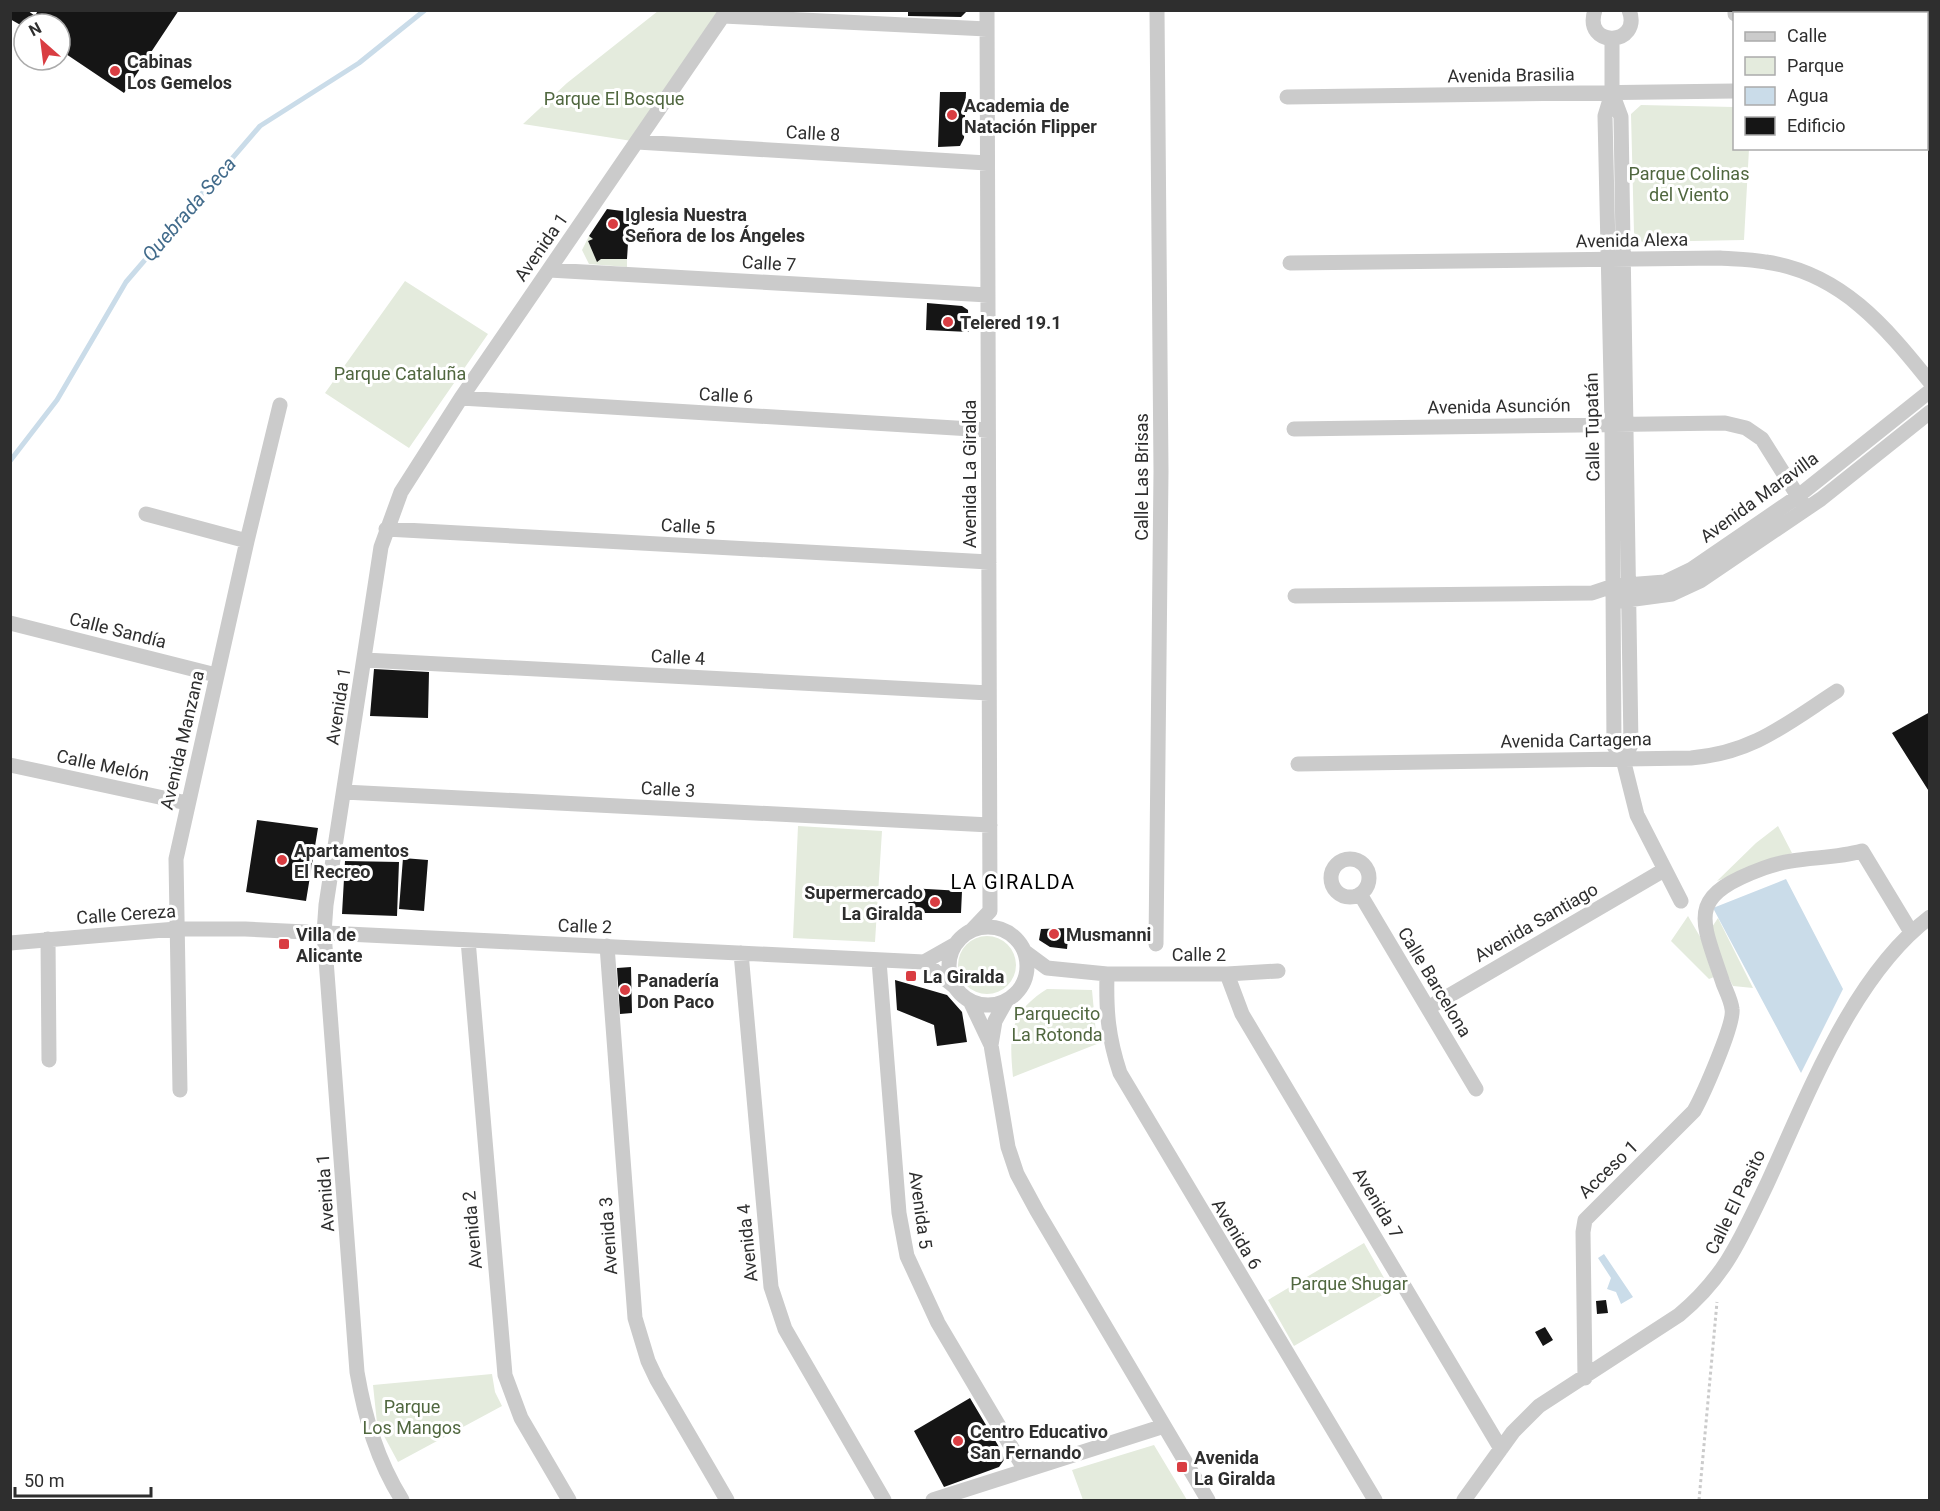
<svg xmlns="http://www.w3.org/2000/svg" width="1940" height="1511" viewBox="0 0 1940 1511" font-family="Roboto,sans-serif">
<rect width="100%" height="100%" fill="#fff"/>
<!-- green -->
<path fill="#e4ebdd" d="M658 11H724L632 141 523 124 567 83Z
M1641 105 1734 107V148L1749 149 1744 240 1642 242 1634 233 1631 114Z
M589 236 593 239 588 241 597 261 601 259H627V267L589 264 582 250Z
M405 281 488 334 409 448 325 393Z
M798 826 882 831 875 942 793 938Z
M1778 826 1792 853 1717 881 1756 843Z
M1688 916 1706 947 1714 977 1709 979 1671 941Z
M1718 918 1753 988 1733 986 1722 965 1712 927Z
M958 965a29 29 0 1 1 58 0a29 29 0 1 1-58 0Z
M1047 989 1092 990 1097 1044 1013 1077C1009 1035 1009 1013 1047 989Z
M1364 1243 1391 1290 1294 1346 1268 1300Z
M492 1374 495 1392 502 1406 398 1462 377 1423 373 1385Z
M1154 1445 1187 1500H1083L1072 1470Z"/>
<!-- water -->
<path fill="#cadce9" d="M1786 879 1843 989 1801 1073 1713 908Z
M1604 1254 1633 1297 1621 1304 1616 1292 1607 1289 1611 1278 1598 1258Z"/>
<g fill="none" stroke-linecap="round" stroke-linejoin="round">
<!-- stream -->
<path stroke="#cadce9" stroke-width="5" d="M10 461 57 400 126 282 260 126 359 63 425 10"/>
</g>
<!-- building -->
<path fill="#151515" d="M10 10H27L35 16 38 10H179L124 93 60 50V24H24V27L10 19Z
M908 10H968L961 17 908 16Z
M940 92H966L964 138 960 146 938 147Z
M607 209 630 212 627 259H601L597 262 588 241 593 239 589 236Z
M927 303 962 306 968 310 969 332 926 330Z
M374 669 429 672 428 718 370 716Z
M1930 712V793L1892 733Z
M257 820 318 828 306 901 246 892Z
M403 858 428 860 424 911 399 909Z
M345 861 399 862 397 916 342 914Z
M909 888 962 891 961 913H908Z
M1069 928 1067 949 1050 947 1039 940 1041 929Z
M631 967 632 1013 620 1014 617 968Z
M895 980 947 995 962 1012 967 1042 937 1046 934 1025 897 1010Z
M1606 1300 1608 1313 1597 1314 1596 1301Z
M1545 1327 1553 1340 1543 1346 1535 1332Z
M970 1398 1002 1452 1004 1460 999 1467 944 1487 914 1431Z"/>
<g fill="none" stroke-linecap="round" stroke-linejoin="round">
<!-- path -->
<path stroke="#cbcbcb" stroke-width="3" stroke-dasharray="3 3" stroke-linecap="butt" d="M1699 1500 1717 1302"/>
<!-- street -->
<path stroke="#cbcbcb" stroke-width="15" d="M1595 10C1582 49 1643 46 1629 10
M1735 10V14
M1906 10 1908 14
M723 16 987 29
M1612 39V93L1605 116 1612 424 1614 746 1623 759 1637 815 1681 901
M1926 41 1930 46
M1926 89H1930
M1612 93 1621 117 1631 745 1623 759
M1287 97 1734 91
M637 142 987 163
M1290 263 1720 258C1735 259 1751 259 1766 262 1841 273 1885 326 1930 382
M549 270 988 295
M461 398 988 430
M1294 429 1725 423 1746 428 1762 439 1806 509
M146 514 247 541
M386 529 989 562
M1295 596 1592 593 1613 586 1665 582 1692 569 1797 497 1930 391
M1620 601 1672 594 1700 581 1821 499 1930 412
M10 623 216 675
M365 660 989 693
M1298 764 1691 758C1753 753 1786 724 1837 691
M10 765 187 803
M344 792 990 825
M1331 878a19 19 0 1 1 38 0a19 19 0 1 1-38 0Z
M1360 894 1476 1089
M949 966a39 39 0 1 1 78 0a39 39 0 1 1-78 0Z
M972 930 990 911 987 10
M48 939 49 1060
M468 940 505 1375 521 1418 569 1500
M10 943 176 929H245L924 962 954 945
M1156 944 1161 471 1157 10
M607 946 635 1318 648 1361 657 1380 727 1500
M1024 951 1047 968 1107 974H1227L1278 971
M741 953 771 1287 785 1329 884 1500
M879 961 899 1213 907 1256 938 1323 1025 1470
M924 962 955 987
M1107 974C1106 1011 1108 1037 1120 1073L1375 1500
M1227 974 1242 1014 1501 1449
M971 1003 991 1045 1008 1147 1017 1174 1037 1211 1208 1500
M1428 1008 1664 870
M991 1045 995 1021 1005 1003
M180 1090 176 859 247 541 280 405
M1585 1378 1583 1232 1585 1220 1694 1111C1703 1095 1735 1023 1732 1009 1731 1000 1726 991 1723 983 1701 917 1685 897 1764 868 1795 856 1830 860 1862 851L1911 932
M402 1500C377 1460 365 1418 357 1372L324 933 326 905 381 547 401 492 461 398 727 10
M933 1500 1164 1426
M1464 1500 1513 1432 1539 1406 1679 1315C1726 1276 1741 1238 1767 1184 1807 1097 1852 976 1930 917"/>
</g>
<!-- markers -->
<g fill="#d93d42" stroke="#fff" stroke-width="2">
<circle cx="115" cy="71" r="6"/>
<circle cx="952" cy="115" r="6"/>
<circle cx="613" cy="224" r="6"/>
<circle cx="948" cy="322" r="6"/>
<circle cx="282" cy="860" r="6"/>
<circle cx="935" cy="902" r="6"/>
<circle cx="1054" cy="934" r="6"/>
<rect x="278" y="938" width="12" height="12" rx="3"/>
<rect x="905" y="970" width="12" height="12" rx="3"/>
<circle cx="625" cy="990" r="6"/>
<circle cx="958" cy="1441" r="6"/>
<rect x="1176" y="1461" width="12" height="12" rx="3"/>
</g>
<g text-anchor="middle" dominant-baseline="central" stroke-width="6" stroke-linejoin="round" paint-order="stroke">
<!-- poi labels -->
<g font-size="18" font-weight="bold" fill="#2e2e2e" stroke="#fff" text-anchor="start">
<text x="127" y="61">Cabinas<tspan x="127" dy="21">Los Gemelos</tspan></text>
<text x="964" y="105">Academia de<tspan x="964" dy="21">Natación Flipper</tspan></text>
<text x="625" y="214">Iglesia Nuestra<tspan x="625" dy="21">Señora de los Ángeles</tspan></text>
<text x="960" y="322">Telered 19.1</text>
<text x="294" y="850">Apartamentos<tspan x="294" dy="21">El Recreo</tspan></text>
<text x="923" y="892" text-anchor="end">Supermercado<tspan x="923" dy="21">La Giralda</tspan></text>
<text x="296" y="934">Villa de<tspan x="296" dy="21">Alicante</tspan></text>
<text x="1066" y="934">Musmanni</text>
<text x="923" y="976">La Giralda</text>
<text x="637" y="980">Panadería<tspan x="637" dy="21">Don Paco</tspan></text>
<text x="970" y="1431">Centro Educativo<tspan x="970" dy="21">San Fernando</tspan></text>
<text x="1194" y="1457">Avenida<tspan x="1194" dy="21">La Giralda</tspan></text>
</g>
<!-- street labels -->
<g font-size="18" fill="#2e2e2e" stroke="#fff">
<text transform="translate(1511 75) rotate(-1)">Avenida Brasilia</text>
<text transform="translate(813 133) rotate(3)">Calle 8</text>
<text transform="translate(1632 240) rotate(-1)">Avenida Alexa</text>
<text transform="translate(541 247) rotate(-55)">Avenida 1</text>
<text transform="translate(769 263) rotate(3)">Calle 7</text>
<text transform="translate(726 395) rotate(3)">Calle 6</text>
<text transform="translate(1499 406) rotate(-1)">Avenida Asunción</text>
<text transform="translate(1592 427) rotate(-91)">Calle Tupatán</text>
<text transform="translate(969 474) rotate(-90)">Avenida La Giralda</text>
<text transform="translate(1141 477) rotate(-90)">Calle Las Brisas</text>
<text transform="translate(1759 497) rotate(-36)">Avenida Maravilla</text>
<text transform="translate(688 526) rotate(3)">Calle 5</text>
<text transform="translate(118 630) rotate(14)">Calle Sandía</text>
<text transform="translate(678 657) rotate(3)">Calle 4</text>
<text transform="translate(338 706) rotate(-81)">Avenida 1</text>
<text transform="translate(182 740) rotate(-77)">Avenida Manzana</text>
<text transform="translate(1576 740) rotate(-1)">Avenida Cartagena</text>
<text transform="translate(103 765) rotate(12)">Calle Melón</text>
<text transform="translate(668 789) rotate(3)">Calle 3</text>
<text transform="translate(126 914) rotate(-4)">Calle Cereza</text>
<text transform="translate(1536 922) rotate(-30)">Avenida Santiago</text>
<text transform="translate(585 926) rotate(2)">Calle 2</text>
<text x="1199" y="954">Calle 2</text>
<text transform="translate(1435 982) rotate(59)">Calle Barcelona</text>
<text transform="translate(1608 1169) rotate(-44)">Acceso 1</text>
<text transform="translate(325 1193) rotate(-94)">Avenida 1</text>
<text transform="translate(1735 1202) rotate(-64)">Calle El Pasito</text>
<text transform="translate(1378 1203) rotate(59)">Avenida 7</text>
<text transform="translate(921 1210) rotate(82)">Avenida 5</text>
<text transform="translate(472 1230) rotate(-95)">Avenida 2</text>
<text transform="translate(1237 1234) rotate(59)">Avenida 6</text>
<text transform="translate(608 1236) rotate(-94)">Avenida 3</text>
<text transform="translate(747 1243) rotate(-96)">Avenida 4</text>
</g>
<!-- park labels -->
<g font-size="18" fill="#50673f" stroke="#fff">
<text x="614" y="98">Parque El Bosque</text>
<text x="1689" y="173">Parque Colinas<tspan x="1689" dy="21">del Viento</tspan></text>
<text x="400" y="373">Parque Cataluña</text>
<text x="1057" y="1013">Parquecito<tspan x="1057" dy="21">La Rotonda</tspan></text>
<text x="1349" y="1283">Parque Shugar</text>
<text x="412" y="1406">Parque<tspan x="412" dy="21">Los Mangos</tspan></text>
</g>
<!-- water labels -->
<g font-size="20" font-style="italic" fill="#426b8b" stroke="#fff">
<text transform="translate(189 209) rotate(-49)">Quebrada Seca</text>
</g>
<!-- neighbourhood labels -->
<g font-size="20" letter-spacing="1.5" fill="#000" stroke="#fff">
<text x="1013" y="882">LA GIRALDA</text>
</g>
</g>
<!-- border -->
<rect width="1940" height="1511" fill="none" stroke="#2e2e2e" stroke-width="24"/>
<!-- legend -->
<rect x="1733" y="12" width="195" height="138" fill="#ffffff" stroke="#ababab" stroke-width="1.5"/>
<rect x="1745" y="32" width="30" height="9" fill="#cbcbcb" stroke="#ababab" stroke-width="1.5"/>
<text x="1787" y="42" font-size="18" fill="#2e2e2e">Calle</text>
<rect x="1745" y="57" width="30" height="18" fill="#e4ebdd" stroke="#ababab" stroke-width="1.5"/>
<text x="1787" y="72" font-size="18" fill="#2e2e2e">Parque</text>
<rect x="1745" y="87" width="30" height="18" fill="#cadce9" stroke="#ababab" stroke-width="1.5"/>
<text x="1787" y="102" font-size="18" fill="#2e2e2e">Agua</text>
<rect x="1745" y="117" width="30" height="18" fill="#151515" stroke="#ababab" stroke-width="1.5"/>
<text x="1787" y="132" font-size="18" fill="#2e2e2e">Edificio</text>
<!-- north arrow -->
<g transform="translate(42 42) rotate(332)"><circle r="28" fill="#ffffff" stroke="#ababab" stroke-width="1.5"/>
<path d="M0-4.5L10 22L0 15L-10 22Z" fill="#d93d42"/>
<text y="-9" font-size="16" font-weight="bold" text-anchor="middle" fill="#2e2e2e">N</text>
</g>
<!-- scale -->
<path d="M15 1487v9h136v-9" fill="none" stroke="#2e2e2e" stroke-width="3"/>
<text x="24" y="1487" font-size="18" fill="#2e2e2e" stroke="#ffffff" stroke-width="4.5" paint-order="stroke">50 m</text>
</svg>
